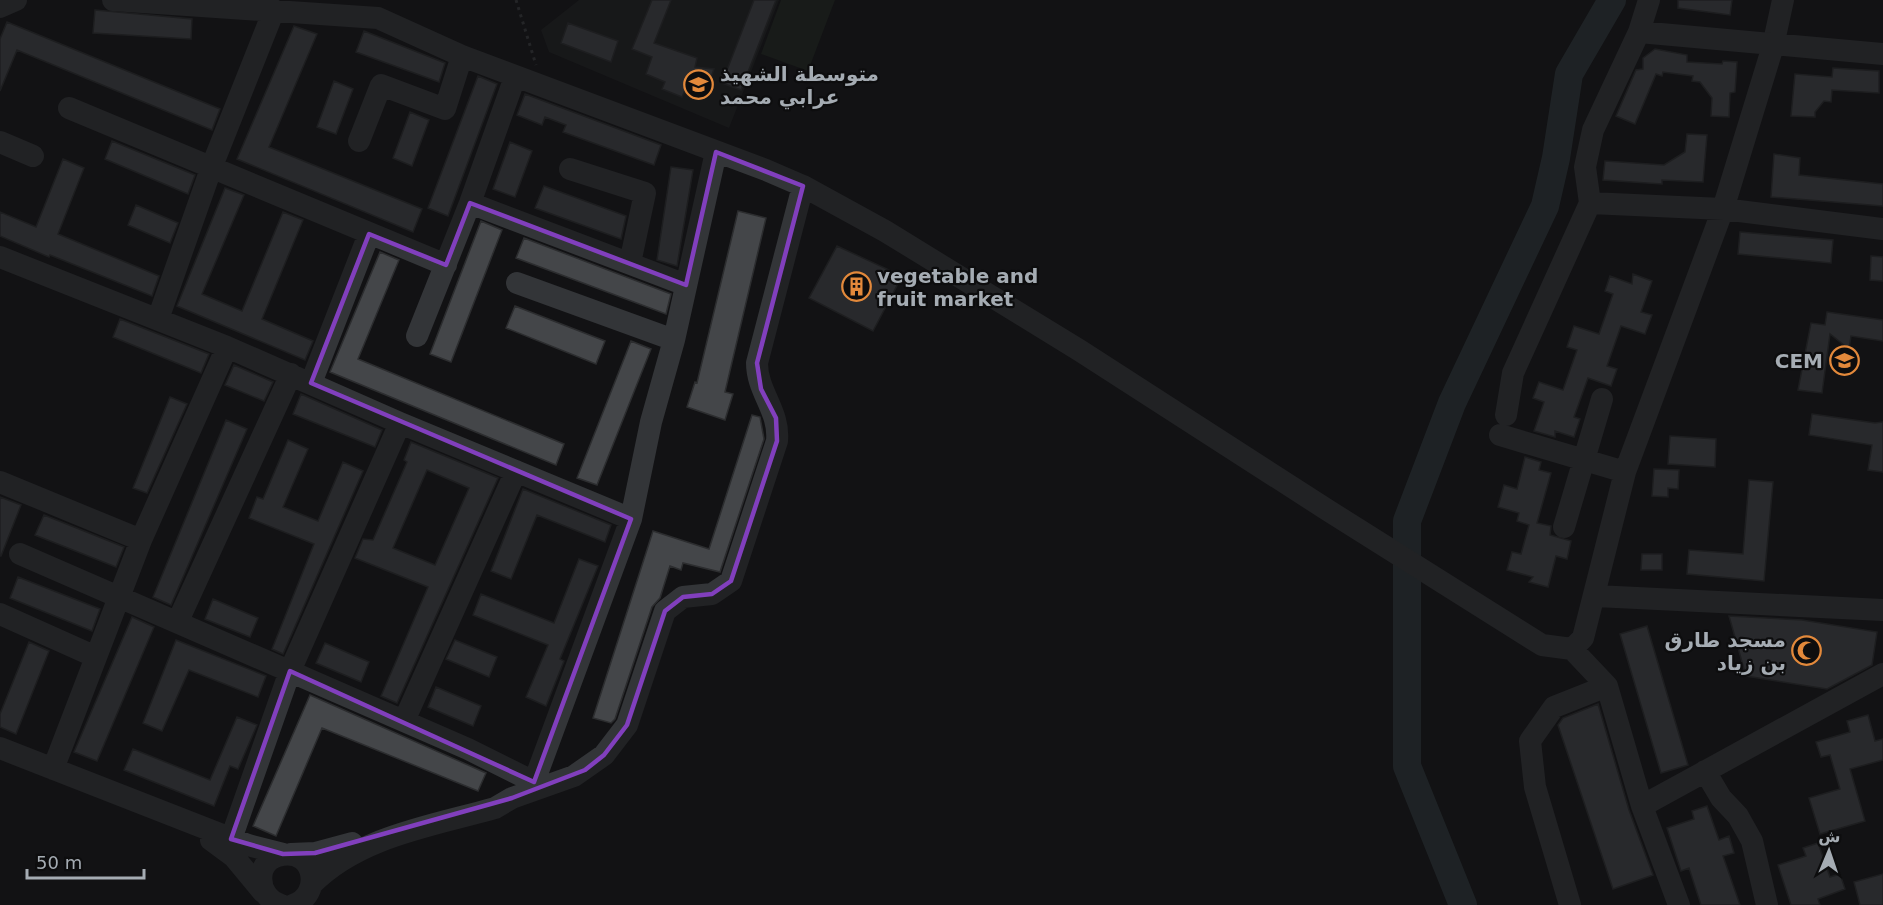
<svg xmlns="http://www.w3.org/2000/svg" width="1883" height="905" viewBox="0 0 1883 905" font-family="'DejaVu Sans',Cairo,sans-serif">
<rect width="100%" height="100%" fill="#121214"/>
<!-- built -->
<path fill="#1e1f20" d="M579 0H779L729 128 549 52 541 30Z"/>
<!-- green -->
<path fill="#1f261f" d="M781 0H835L808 71 761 54Z"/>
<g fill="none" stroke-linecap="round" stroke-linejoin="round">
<!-- river -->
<path stroke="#2d373b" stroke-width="28" d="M1463 905 1407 766V521L1452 403 1545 206 1556 158 1569 74 1612 0"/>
</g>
<!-- building -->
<path fill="#444649" stroke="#2c2d2f" stroke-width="1.5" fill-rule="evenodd" d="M652 0H671L654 43 697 58 695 67 714 69 704 97 685 90 682 97 662 89 665 82 646 74 652 57 632 49Z
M754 0H776L741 90 722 83Z
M1678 0H1732L1730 15 1678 8Z
M95 10 192 19 191 39 93 33Z
M7 22 220 109 212 130 17 50 0 91V39Z
M568 23 618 41 611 62 561 43Z
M294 26 317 34 269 147 422 209 413 232 237 159Z
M364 31 445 63 439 82 356 52Z
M1655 49 1687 55V62L1722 64 1723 61 1737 62 1735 92 1730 93 1729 117 1711 116 1712 98 1700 82 1692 81 1693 76 1663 72 1662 76 1656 74 1635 124 1616 116 1636 70 1643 69V58Z
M1833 68 1879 71V93L1832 90 1831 102 1824 101 1815 112V117L1791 116 1795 74 1832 77Z
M478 76 497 84 448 216 428 208Z
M334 81 353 89 336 134 317 127Z
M525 94 661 145 654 165 563 132 566 125 545 117 542 125 517 115Z
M410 112 429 120 412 166 393 158Z
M1687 134 1707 135 1703 182 1662 180V184L1603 180 1605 161 1664 165 1685 152Z
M112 141 195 175 188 194 105 159Z
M510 142 532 151 515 197 493 189Z
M1774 154 1800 158 1799 175 1883 184V206L1771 197Z
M63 159 84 168 58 234 159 276 152 296 50 255 49 257 0 236V212L36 227Z
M671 167 693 170 677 266 657 260Z
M544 186 626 216 621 239 535 208Z
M225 188 244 195 202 294 242 311 283 212 303 220 262 319 313 341 305 360 177 306Z
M136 205 178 223 170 243 128 225Z
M738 211 766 218 725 392 733 394 725 420 687 407 695 382 697 383Z
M481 221 502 230 451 362 430 354Z
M1740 232 1833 240 1831 263 1738 254Z
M524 238 671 294 666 314 516 258Z
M837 246 902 276 873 331 809 298Z
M380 252 399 260 358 359 564 444 556 465 330 372Z
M1871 256 1883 257V281L1870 280Z
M1633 274 1652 281 1641 312 1652 315 1645 334 1621 326 1607 366 1617 369 1611 386 1588 378 1574 417 1580 419 1574 437 1555 431V437L1534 431 1544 402 1533 398 1539 382 1563 390 1577 350 1567 347 1574 326 1599 334 1613 294 1605 291 1610 276 1632 284Z
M515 306 605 341 596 364 506 328Z
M1827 312 1883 320V341L1851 336 1849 349 1830 334 1822 393 1798 390 1811 323 1825 325Z
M120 319 209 354 201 373 113 337Z
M631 341 651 349 597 485 577 478Z
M234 365 273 382 264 401 225 385Z
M301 394 382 430 375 447 293 414Z
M170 397 187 404 147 493 133 488Z
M1812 414 1875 423 1883 422V472L1868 470 1872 445 1809 435Z
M752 415 760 417 764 439 720 572 683 563 681 570 670 566 660 598 652 607 615 719 611 723 593 718 653 531 709 549Z
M226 420 247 429 171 605 153 597Z
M1670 436 1716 439 1715 467 1668 464Z
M288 440 308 449 283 507 318 521 343 462 363 471 283 654 272 649 314 544 249 518 257 497 263 499Z
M411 442 498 478 397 703 381 696 428 587 355 558 363 539 373 540 407 462 404 460ZM427 470 469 488 435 565 393 548Z
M1525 457 1541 462 1539 470 1551 473 1537 523 1551 526 1550 535 1571 541 1567 559 1556 556 1548 587 1529 582 1533 577 1507 570 1512 552 1521 554 1529 525 1517 521 1519 513 1498 507 1504 485 1517 489Z
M1654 469 1679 470 1678 489 1668 488V497L1652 496Z
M1749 480 1773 482 1764 581 1687 574 1689 550 1743 554Z
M523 489 611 525 605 542 537 515 511 579 491 571Z
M0 497 21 505 1 556H0Z
M44 515 124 547 116 567 35 535Z
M1642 554H1662V570H1641Z
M579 559 598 566 560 659 564 661 546 706 526 697 548 645 473 615 481 594 554 623Z
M18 577 100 609 92 631 10 598Z
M213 599 258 618 250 637 205 619Z
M1729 616 1802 620 1877 632 1872 665 1827 689 1746 676Z
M132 617 154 627 97 761 74 752Z
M1647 626 1688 765 1661 773 1620 634Z
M176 640 266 676 258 697 189 670 162 731 143 723Z
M455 640 497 657 489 677 446 659Z
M29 642 49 651 16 734 0 727V714Z
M325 643 369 662 361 682 316 663Z
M436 687 481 706 473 726 428 707Z
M310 695 486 773 478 791 322 728 276 836 253 826Z
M1598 704 1629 810 1653 875 1613 889 1558 725 1563 718Z
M1868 715 1875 741 1883 739V760L1850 769 1865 821 1820 834 1809 798 1840 789 1830 755 1821 757 1816 742 1850 732 1847 721Z
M237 717 257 725 238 769 230 766 214 806 124 770 133 749 210 780Z
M1707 806 1719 840 1729 836 1734 853 1723 856 1740 905H1701L1689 868 1681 871 1667 828 1694 819 1692 811Z
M1818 843 1830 877 1840 874 1845 889 1818 899 1820 905H1791L1778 865 1806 856 1803 848Z
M1883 874V905H1860L1854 882Z"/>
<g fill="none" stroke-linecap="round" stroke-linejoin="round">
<!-- path -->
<path stroke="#3a3c3f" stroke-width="3" stroke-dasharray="3 4.5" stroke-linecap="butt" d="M516 0 536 65"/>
<!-- minor -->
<path stroke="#333538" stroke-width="22" d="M113 0 378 18 462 56 766 170 803 186 885 231 1079 350 1329 511 1542 645 1572 649 1607 686 1642 806 1679 905
M0 7 16 0
M1639 32 1883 54
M69 108 446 265
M359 141 381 85 445 109 462 56
M0 142 33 156
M570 169 645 193 630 263
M470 203 686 285
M1590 203 1723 209 1883 229
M0 257 227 347 400 423 631 519
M517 283 674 340
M158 319 212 166 274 10
M417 336 470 203 515 77
M311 383 369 234
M1506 415 1513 373 1590 203 1585 167 1593 130 1639 32 1649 0
M1500 435 1625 472
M0 482 141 540
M1564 527 1602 399
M20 554 468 749 534 782 631 519 651 422 674 340 716 152
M1596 596 1883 610
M0 614 96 657
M178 621 291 374
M1572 649 1583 638 1625 472 1723 209 1773 46 1783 0
M404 721 516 471
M0 748 248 845 283 854
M53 769 141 540 227 347
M1705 771 1721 798 1738 816 1752 841 1767 905
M1642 806 1883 674
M231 839 290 671 400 423
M211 840 234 857 263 892
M291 854 315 853 352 843
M312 884C360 836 432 826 495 808L512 798 574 776 604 755 627 725 665 611 683 597 712 594 731 581 777 441C780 411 757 392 757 363L803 186
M281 905C255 897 254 859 282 855 315 849 323 895 293 905
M1570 905 1535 787 1530 741 1554 707 1607 686"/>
</g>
<!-- marked area -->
<path d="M0 0H1883V905H0ZM716 152 803 186 757 363 761 389 776 418 777 441 731 581 712 594 683 597 665 611 627 725 604 755 585 770 512 798 315 853 283 854 231 839 290 671 534 782 631 519 311 383 369 234 446 265 470 203 686 285Z" fill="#121214" fill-opacity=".55" fill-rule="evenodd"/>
<path fill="none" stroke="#813fbd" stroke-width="4.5" stroke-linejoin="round" d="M716 152 803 186 757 363 761 389 776 418 777 441 731 581 712 594 683 597 665 611 627 725 604 755 585 770 512 798 315 853 283 854 231 839 290 671 534 782 631 519 311 383 369 234 446 265 470 203 686 285Z"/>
<!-- icons -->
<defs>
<symbol id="school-ring" viewBox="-11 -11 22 22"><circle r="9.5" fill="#0d0d0e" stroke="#e3893b" stroke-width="1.5"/><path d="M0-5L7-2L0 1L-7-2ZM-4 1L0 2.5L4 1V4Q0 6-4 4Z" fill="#e3893b"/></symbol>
<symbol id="building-ring" viewBox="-11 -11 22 22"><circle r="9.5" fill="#0d0d0e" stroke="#e3893b" stroke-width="1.5"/><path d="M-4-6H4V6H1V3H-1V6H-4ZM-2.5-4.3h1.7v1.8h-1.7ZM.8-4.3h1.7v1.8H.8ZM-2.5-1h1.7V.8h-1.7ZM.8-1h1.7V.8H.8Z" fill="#e3893b"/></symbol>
<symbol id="mosque-ring" viewBox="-11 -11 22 22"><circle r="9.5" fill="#0d0d0e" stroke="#e3893b" stroke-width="1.5"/><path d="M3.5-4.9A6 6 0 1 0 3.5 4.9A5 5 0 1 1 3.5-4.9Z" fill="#e3893b"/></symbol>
</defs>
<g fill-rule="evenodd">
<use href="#school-ring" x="682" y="68" width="33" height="33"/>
<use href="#building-ring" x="840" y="270" width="33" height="33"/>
<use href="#school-ring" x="1828" y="344" width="33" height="33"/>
<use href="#mosque-ring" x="1790" y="634" width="33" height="33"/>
</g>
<g text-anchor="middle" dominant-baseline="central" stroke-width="4.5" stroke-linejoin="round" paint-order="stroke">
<!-- poi labels -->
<g font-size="20" font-weight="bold" fill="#a5acb3" stroke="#0d0d0e" text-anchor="start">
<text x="720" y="74">متوسطة الشهيذ<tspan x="720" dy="23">عرابي محمد</tspan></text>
<text x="877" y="276">vegetable and<tspan x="877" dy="23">fruit market</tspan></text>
<text x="1823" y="361" text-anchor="end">CEM</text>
<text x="1786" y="640" text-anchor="end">مسجد طارق<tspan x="1786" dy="23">بن زياد</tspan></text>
</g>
</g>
<!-- north arrow -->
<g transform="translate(1829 851) rotate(2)" stroke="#0d0d0e" stroke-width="4.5" paint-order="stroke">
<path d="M0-4.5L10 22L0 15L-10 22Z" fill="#a5acb3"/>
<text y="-9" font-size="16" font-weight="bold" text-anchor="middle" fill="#a5acb3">ش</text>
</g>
<!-- scale -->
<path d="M27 869v9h117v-9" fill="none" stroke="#a5acb3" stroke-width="3"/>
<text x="36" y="869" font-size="18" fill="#a5acb3" stroke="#0d0d0e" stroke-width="4.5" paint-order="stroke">50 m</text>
</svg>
